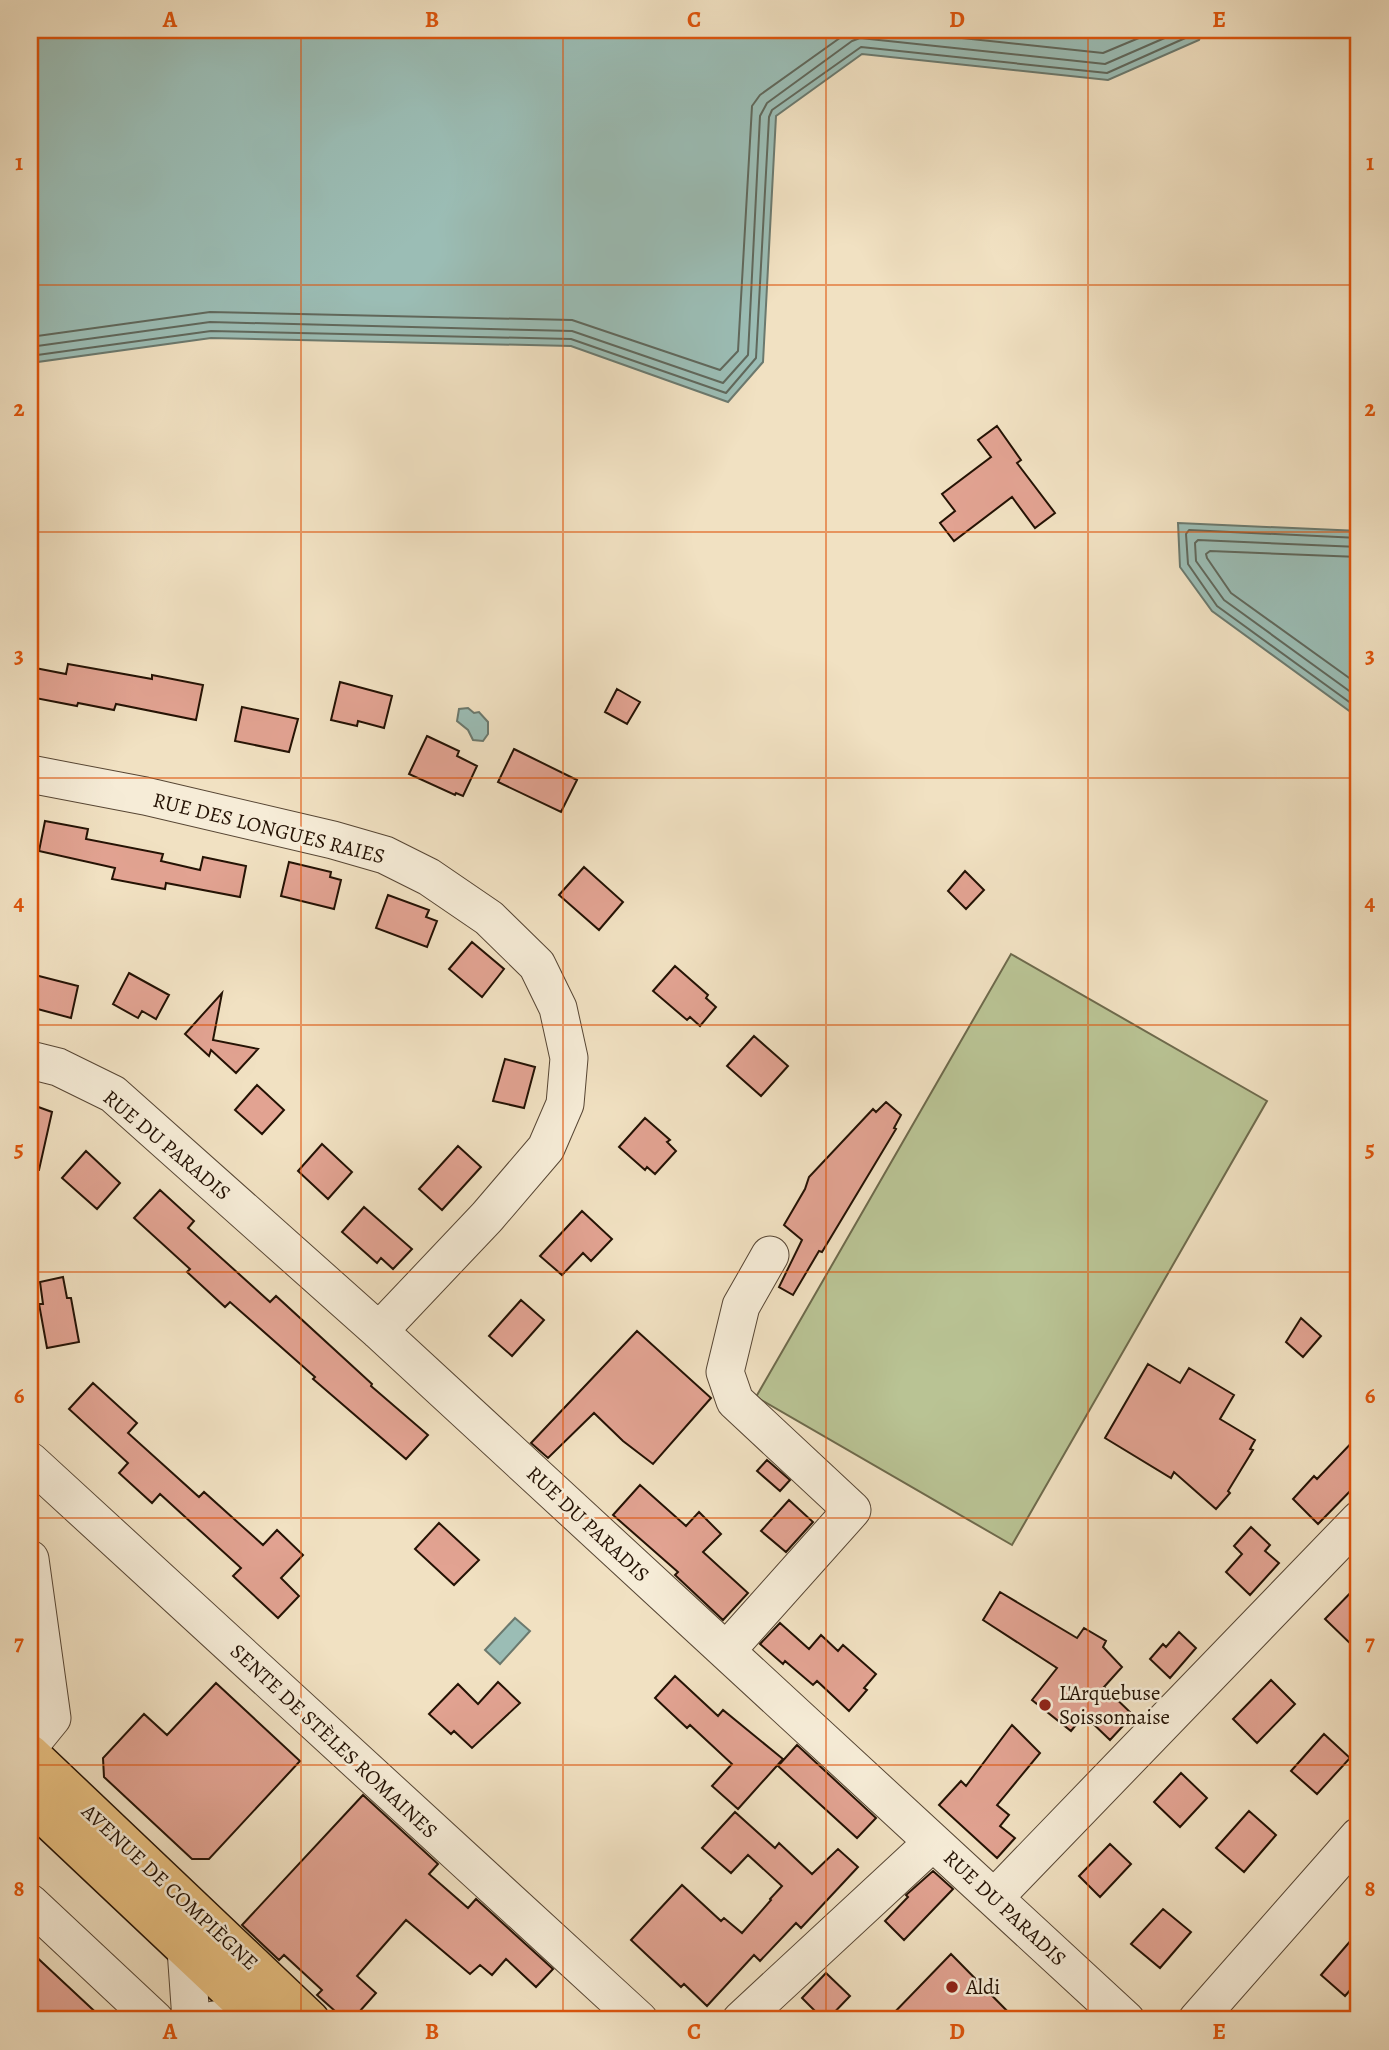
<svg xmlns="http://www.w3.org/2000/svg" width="1389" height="2050" viewBox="0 0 1389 2050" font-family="Alegreya,serif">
<rect width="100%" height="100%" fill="#f1e1c2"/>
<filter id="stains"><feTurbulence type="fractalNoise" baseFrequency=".00286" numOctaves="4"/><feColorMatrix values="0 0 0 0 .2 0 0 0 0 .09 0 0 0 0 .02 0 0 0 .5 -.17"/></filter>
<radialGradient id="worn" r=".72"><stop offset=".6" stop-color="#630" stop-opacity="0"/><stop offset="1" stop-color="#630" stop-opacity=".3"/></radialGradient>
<!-- green -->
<path fill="#b9c394" stroke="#6e6a4c" stroke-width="2" d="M1011 954 1267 1101 1012 1545 756 1397Z"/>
<!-- water -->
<path fill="#9bbdb5" stroke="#6b796e" stroke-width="2" d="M32 30H1203L1199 40 1108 80 862 54 776 116 763 362 728 402 571 346 211 338 30 363V33Z
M1178 523 1359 531V718L1212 611 1180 567Z
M468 708 474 713 479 712 488 722V734L483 741 473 740 468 730 457 721 459 709Z
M515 1618 530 1631 500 1664 485 1650Z"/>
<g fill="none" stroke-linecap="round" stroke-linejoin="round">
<!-- shore -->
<path stroke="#60685c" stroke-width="2" d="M887 30 1103 53 1158 30
M30 337 210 312 572 320 720 370 738 351 752 106 760 95 851 30
M30 347 210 322 572 331 723 383 748 355 760 116 767 103 852 41 860 38 1105 64 1183 30
M30 356 211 331 571 339 726 393 756 358 769 117 772 110 861 47 1107 73 1192 35 1196 30
M1359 538 1189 530 1186 534 1188 564 1217 606 1359 709
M1359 547 1198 540 1195 543 1196 561 1224 600 1359 698
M1359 557 1210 551 1206 554 1207 558 1231 593 1359 685"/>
</g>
<!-- building -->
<path fill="#e2a392" stroke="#241204" stroke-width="2" d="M997 426 1021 460 1017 463 1055 513 1035 528 1012 497 954 541 940 523 955 511 942 494 991 457 978 440Z
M68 664 152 679V675L203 685 196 720 116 704 114 710 78 703 77 706 30 697V667L66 674Z
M340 682 392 696 384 728 358 721 357 726 331 720Z
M617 689 640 702 627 724 605 712Z
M242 707 298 719 289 752 235 741Z
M427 736 459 751 457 756 477 766 463 796 456 793 455 795 409 774Z
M514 749 577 780 561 812 498 782Z
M45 821 88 829 86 839 163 854 161 861 200 870 203 857 246 866 240 897 166 883 165 889 112 879 115 868 39 851Z
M289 862 331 872 330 877 341 880 334 909 281 896Z
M584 867 623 902 599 930 559 895Z
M965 871 984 890 966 909 948 891Z
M388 895 429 910 426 917 437 921 427 947 376 928Z
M472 942 504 969 482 997 449 969Z
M675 966 708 995 706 998 716 1007 700 1026 690 1017 687 1020 653 991Z
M129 973 169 995 156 1019 142 1011 138 1018 113 1004Z
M35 975 78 986 71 1018 30 1007Z
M222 993 213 1040 258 1049 236 1073 211 1050 209 1056 185 1034Z
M754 1036 788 1066 761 1096 727 1066Z
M505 1059 535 1067 524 1108 493 1101Z
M257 1085 284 1110 262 1134 235 1110Z
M886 1102 901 1115 894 1128 896 1129 822 1252 819 1251 793 1295 779 1287 802 1240 784 1225 805 1189 809 1177 873 1109 876 1112Z
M30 1104 52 1112 39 1170 30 1169Z
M645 1118 670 1140 667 1142 676 1151 655 1174 647 1167 645 1170 619 1147Z
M322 1144 352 1172 328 1199 298 1171Z
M458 1146 481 1167 442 1210 419 1189Z
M86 1151 120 1183 97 1209 62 1178Z
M160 1190 194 1221 188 1228 270 1302 276 1296 372 1384 371 1386 428 1435 406 1459 313 1379 315 1377 230 1302 225 1307 187 1272 190 1269 134 1218Z
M364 1207 412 1249 393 1269 381 1258 377 1263 342 1232Z
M582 1211 612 1239 591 1261 583 1253 562 1275 540 1256Z
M63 1277 67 1298H71L79 1342 47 1348 39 1304H43L40 1282Z
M521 1300 544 1320 512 1356 489 1336Z
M1301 1318 1321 1336 1303 1357 1286 1342Z
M637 1331 711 1398 653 1464 623 1441 594 1413 548 1458 531 1443Z
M1148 1364 1180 1383 1189 1368 1234 1395 1220 1419 1255 1440 1250 1449 1253 1450 1228 1491 1230 1493 1216 1509 1174 1472 1171 1478 1105 1438Z
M93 1383 137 1423 128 1433 199 1497 204 1492 263 1545 277 1530 303 1555 281 1578 299 1596 278 1618 233 1576 241 1568 160 1494 152 1503 119 1473 128 1463 69 1409Z
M1359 1435V1482L1318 1524 1293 1499 1314 1476 1317 1479Z
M767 1460 790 1480 780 1491 757 1471Z
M640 1485 686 1526 699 1512 721 1534 703 1552 748 1593 723 1620 675 1575 678 1572 613 1515Z
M789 1500 813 1522 786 1552 761 1531Z
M439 1523 479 1560 454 1585 415 1549Z
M1251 1527 1270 1545 1265 1551 1279 1563 1250 1595 1226 1572 1242 1554 1234 1546Z
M1359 1584V1652L1325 1619Z
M1000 1592 1077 1638 1084 1628 1106 1641 1103 1647 1122 1667 1104 1687 1133 1715 1110 1740 1084 1715 1071 1731 1032 1700 1057 1668 983 1620Z
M780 1623 809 1649 821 1635 838 1651 843 1645 876 1674 864 1688 867 1690 849 1711 817 1681 813 1685 785 1661 783 1664 760 1644Z
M1179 1632 1196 1648 1170 1678 1150 1659 1163 1644 1166 1647Z
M675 1676 718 1716 723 1710 783 1759 738 1809 712 1786 732 1764 690 1725 687 1728 655 1698Z
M1271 1680 1295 1704 1257 1743 1233 1719Z
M498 1682 520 1703 472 1748 454 1731 451 1734 429 1714 458 1684 478 1704Z
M216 1683 300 1761 209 1859H192L104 1777 103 1758 144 1714 167 1735Z
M1012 1725 1040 1753 997 1805 1009 1815 1000 1826 1015 1838 997 1858 939 1805 961 1781 966 1786Z
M1324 1734 1350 1758 1317 1794 1291 1771Z
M797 1745 876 1818 857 1838 778 1766Z
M1181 1773 1207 1798 1180 1827 1154 1802Z
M363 1795 438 1864 429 1874 468 1908 476 1899 553 1969 536 1987 506 1959 492 1975 480 1965 470 1974 406 1920 357 1976 376 1993 352 2020H345L317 1995 322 1990 284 1955 279 1960 242 1925Z
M1249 1811 1276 1835 1244 1872 1216 1848Z
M735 1812 775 1848 779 1843 812 1874 838 1849 858 1867 801 1928 796 1923 760 1961 754 1955 707 2006 684 1984 681 1987 631 1940 682 1885 721 1921 724 1918 742 1933 771 1900 770 1899 782 1886 748 1855 731 1873 702 1848Z
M1110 1844 1131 1864 1100 1897 1079 1876Z
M933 1871 953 1889 904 1940 885 1921 908 1897 906 1895Z
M1163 1909 1191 1932 1160 1968 1131 1944Z
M1359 1931V1980L1345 1996 1321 1975Z
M30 1951 104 2020H30Z
M951 1954 1016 2020H887Z
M826 1973 850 1996 827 2020H824L802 1998Z"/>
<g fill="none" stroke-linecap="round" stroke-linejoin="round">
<defs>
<path id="minor" d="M30 774 145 796 333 840 385 855 429 877 489 918 537 965 558 1008 569 1058 565 1104 546 1148 487 1217 379 1331
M30 1060 58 1067 113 1094 379 1331 1126 2020
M30 1461 639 2020
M30 1559 52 1718 30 1745
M726 1651 852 1510 735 1401 725 1372 741 1306 770 1255
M994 1898 1359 1520
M30 1903 155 2020
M186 1949 191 2020
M214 2020 257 2016 266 2020
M741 2020 933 1842
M1197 2020 1359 1836"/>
<path id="major" d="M30 1754 310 2020
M30 1802 261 2020"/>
</defs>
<!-- minor casing -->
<use href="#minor" stroke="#574634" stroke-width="39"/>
<!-- major casing -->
<use href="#major" stroke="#241204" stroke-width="41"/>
<!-- minor -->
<use href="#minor" stroke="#f6ecd7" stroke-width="37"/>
<!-- major -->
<use href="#major" stroke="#e8c081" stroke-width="38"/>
</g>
<!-- grid -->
<path fill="none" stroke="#de550c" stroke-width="2" stroke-opacity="0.55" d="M301 30V2020M563 30V2020M826 30V2020M1088 30V2020M30 285H1359M30 532H1359M30 778H1359M30 1025H1359M30 1272H1359M30 1518H1359M30 1765H1359"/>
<!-- markers -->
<g fill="#8f2418" stroke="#f6ecd7" stroke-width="2.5">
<circle cx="1045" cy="1705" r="7"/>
<circle cx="952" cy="1987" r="7"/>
</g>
<g text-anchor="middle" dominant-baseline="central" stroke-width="5" stroke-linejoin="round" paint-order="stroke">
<!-- street labels -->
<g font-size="21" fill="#241204" stroke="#f6ecd7">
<text transform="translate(269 828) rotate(14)">RUE DES LONGUES RAIES</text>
<text transform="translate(167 1145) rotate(40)">RUE DU PARADIS</text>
<text transform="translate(588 1524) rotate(43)">RUE DU PARADIS</text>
<text transform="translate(334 1741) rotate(43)">SENTE DE STÈLES ROMAINES</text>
<text transform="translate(170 1887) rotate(43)">AVENUE DE COMPIÈGNE</text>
<text transform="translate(1005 1908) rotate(43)">RUE DU PARADIS</text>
</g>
<!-- poi labels -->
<g font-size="21" fill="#241204" stroke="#f6ecd7" text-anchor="start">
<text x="1059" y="1693">L'Arquebuse<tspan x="1059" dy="24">Soissonnaise</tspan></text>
<text x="966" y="1987">Aldi</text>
</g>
</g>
<!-- margin -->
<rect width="1389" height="2050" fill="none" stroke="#f1e1c2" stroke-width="77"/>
<rect x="38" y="38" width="1312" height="1973" fill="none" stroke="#de550c" stroke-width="2.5"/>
<g font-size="23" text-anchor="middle" font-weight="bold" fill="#de550c">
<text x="170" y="27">A</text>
<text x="432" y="27">B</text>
<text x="694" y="27">C</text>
<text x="957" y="27">D</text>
<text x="1219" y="27">E</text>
<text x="19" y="170">1</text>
<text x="1370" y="170">1</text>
<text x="19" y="416">2</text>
<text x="1370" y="416">2</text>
<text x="19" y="663">3</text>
<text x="1370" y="663">3</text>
<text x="19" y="910">4</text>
<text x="1370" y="910">4</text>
<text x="19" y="1156">5</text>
<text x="1370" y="1156">5</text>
<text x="19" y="1403">6</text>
<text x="1370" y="1403">6</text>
<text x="19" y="1650">7</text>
<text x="1370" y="1650">7</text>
<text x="19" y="1896">8</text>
<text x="1370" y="1896">8</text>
<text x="170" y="2039">A</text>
<text x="432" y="2039">B</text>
<text x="694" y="2039">C</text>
<text x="957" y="2039">D</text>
<text x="1219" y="2039">E</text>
</g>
<rect width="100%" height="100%" filter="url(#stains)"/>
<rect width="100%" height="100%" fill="url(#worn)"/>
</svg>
